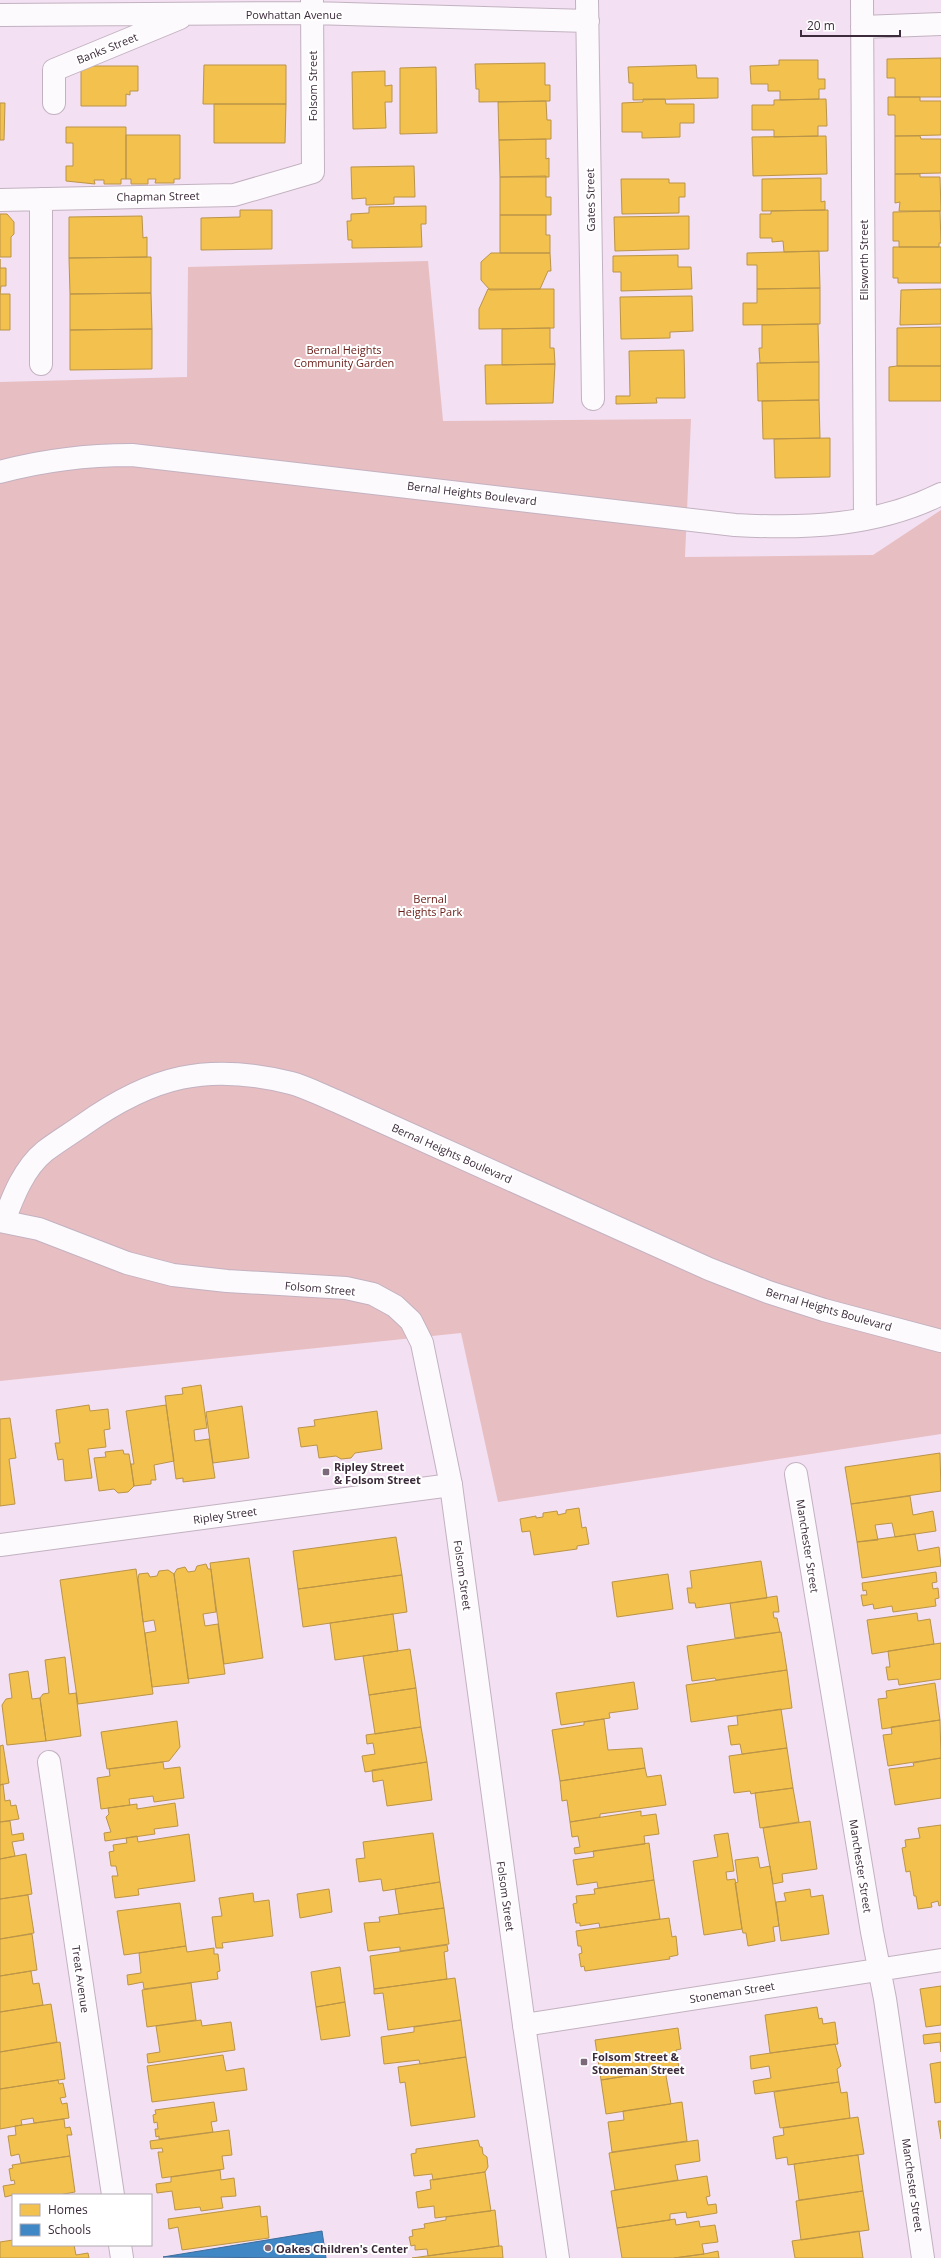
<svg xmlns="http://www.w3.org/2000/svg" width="941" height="2258" viewBox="0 0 941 2258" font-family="'Open Sans',sans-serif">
<rect width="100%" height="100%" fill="#f3e0f2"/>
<!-- green -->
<path fill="#e7bec2" d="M428 261 443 421 691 419 685 557 873 555 941 510V1434L498 1502 461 1333 0 1381V382L187 377 188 267Z"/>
<!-- homes -->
<path fill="#f2c14e" stroke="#bb9448" d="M941 58V97H895V78H887V59Z
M779 60H818V79H825V89H819V99L780 100V91H768V84H751L750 66 779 65Z
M545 63V85H550V101L479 102V89H476L475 64Z
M204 65H286V104H203Z
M696 65 697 78H718V98L633 100V83H629L628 67Z
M81 66H138V91H130V95L126 94V106H81Z
M436 67 437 133 400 134V68Z
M385 71V86L392 85V102H385L386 128 353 129 352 72Z
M888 97H920V101H941V135L895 136V115H888Z
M643 99H665L666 104H694V123H680V137L642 138V132H622V103L643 102Z
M826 99 827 126H818V136L774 137V130H752V105H774V100Z
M546 101 547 120H551V139L499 140 498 102Z
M0 103H5L4 140H0Z
M214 104H286L285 143H214Z
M66 127H126V179H121V184H104V180H94L95 184 66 181V166H73V143H66Z
M126 135H180V179H174V183H155L156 179H148V184H131V179H126Z
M826 136 827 174 753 176 752 137Z
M895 136H920L921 139H941V173L895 174Z
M546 139V159L549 158V177H500L499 140Z
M414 166 415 197H394V204L366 205V198L352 199 351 167Z
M895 174H920V177H940L941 211H899L900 202 895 203Z
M546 176V197H551V215H500V177Z
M821 178V202L825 201V210L762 211V179Z
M621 179H669V183H685V197H679V213L622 214Z
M426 206V224H421L422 247 352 248V240H348L347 221H351V214L369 213V207Z
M240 210H272V249L201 250V218L240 217Z
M828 210V251L784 252 783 241 772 242V238H760V214H771V211Z
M940 211 941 243H939V247H899V241H893V212Z
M0 214H7L14 222V234L11 237V257H0Z
M500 215H546V235H550V253H500Z
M142 216 143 238 147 237V257L69 258V217Z
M689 216V249L615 251 614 217Z
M893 247H941V283H898V278H893Z
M819 251 820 288 757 289V265H747V253Z
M491 253H550L551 271H548L540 289 490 290 481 280V262Z
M678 255V267H691L692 289 621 291V272H613V256Z
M151 257V293L70 294 69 258Z
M0 259V268H6V286H1L0 294Z
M820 288V324L743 325V303H757V289Z
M488 289H554V328L479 329V309Z
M941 289V324L900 325 901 290Z
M151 293 152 329 70 330V294Z
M0 294H10V330H0Z
M692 296 693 331 670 332V338L621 339 620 297Z
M818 324 819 362 760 363 759 348H762V325Z
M941 327V366H897V328Z
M550 328V348H554L555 364 502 365V329Z
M152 329V369L70 370V330Z
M684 350 685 398H656L657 403 616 404V396H630L629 351Z
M819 362V400L758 401 757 363Z
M555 364 553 403 486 404 485 365Z
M897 366H941V401H889V367Z
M819 400 820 438 763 439 762 401Z
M830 438V477L775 478 774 439Z
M201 1385 207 1428 194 1430 195 1441 209 1439 215 1478 183 1482V1478L176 1479 165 1396 183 1394 182 1388Z
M89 1405 90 1411 108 1409 110 1429 104 1430 106 1447 88 1449 92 1478 65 1481 63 1459 58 1460 55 1443H60L56 1410Z
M166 1405 174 1461 154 1465 156 1480H151V1484L134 1486 131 1464H134L126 1411Z
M242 1406 249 1458 213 1463 206 1412Z
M377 1411 382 1449 355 1453 351 1458 341 1459 336 1456 319 1458 317 1445 301 1447 298 1428 315 1426 314 1420Z
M10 1418 16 1458 9 1459 15 1504 0 1506V1419Z
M123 1450 124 1454H129L134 1486 128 1492 118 1493 114 1489 99 1491 94 1458 106 1457 105 1452Z
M940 1453 941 1491 851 1504 845 1467Z
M910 1496 913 1515 933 1511 936 1531 895 1537 892 1523 875 1525 878 1540 857 1542 851 1504Z
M579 1508 582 1528 586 1527 589 1544 577 1546V1549L534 1555 530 1531 522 1532 520 1519 536 1516V1518L543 1517V1513L557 1511 558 1515 566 1513V1510Z
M915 1534 918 1551 939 1547 941 1566 862 1578 857 1542Z
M396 1537 402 1575 298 1589 293 1551Z
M249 1558 263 1658 224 1664 210 1563Z
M761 1561 767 1598 696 1608 695 1603H689L687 1588H692L690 1571Z
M206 1564 208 1569H211L216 1612 203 1614 205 1626 218 1624 225 1674 188 1679 174 1574 177 1569 185 1567 188 1572 195 1571 197 1566Z
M136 1569 153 1694 78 1704 60 1580Z
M168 1570 174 1574 189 1683 152 1687 145 1633 156 1631 154 1620 143 1622 138 1579 139 1574 148 1573 150 1577 157 1576 159 1571Z
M936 1572 937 1582 932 1583 933 1589 938 1588 939 1598 935 1599 936 1606 893 1612 892 1606 874 1609 873 1604 863 1606 861 1595H867L866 1590 863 1591 862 1583Z
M668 1574 673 1609 617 1617 612 1582Z
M402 1575 407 1612 303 1627 298 1589Z
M777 1596 779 1612H773L774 1618H777L780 1632 735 1638 730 1603Z
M917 1613 918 1621 930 1619 934 1644 872 1654 867 1620Z
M393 1614 398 1651 335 1660 330 1623Z
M781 1632 787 1670 716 1680 715 1678 692 1681 687 1646Z
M941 1643V1679L899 1685 898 1679 888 1680 886 1667H890L888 1651Z
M410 1649 416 1688 369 1695 363 1656Z
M65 1657 69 1694 76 1693 81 1736 46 1741 40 1698 43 1694 49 1693 45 1660Z
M787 1670 792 1708 691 1722 686 1685Z
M28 1671 32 1699 40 1698 46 1741 7 1745 2 1705 6 1699 12 1698 9 1674Z
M634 1682 638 1709 609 1713 610 1718 561 1725 556 1693Z
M935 1683 940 1720 882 1729 878 1699 887 1698 886 1691Z
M416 1688 421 1727 375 1734 369 1695Z
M781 1709 787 1748 742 1754 740 1744 731 1745 728 1726 738 1725 737 1716Z
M604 1719 608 1750 642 1748 645 1768 560 1781 552 1730 584 1725V1722Z
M940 1720 941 1758 888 1766 883 1735 892 1734 891 1727Z
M177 1721 180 1747 169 1761 107 1769 101 1732Z
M421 1727 427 1762 365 1772 362 1756 375 1754 373 1743 367 1744 366 1735Z
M3 1745 9 1783 0 1785V1746Z
M787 1748 793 1788 755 1793 751 1794 750 1791 734 1793 729 1756Z
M941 1758V1798L895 1805 889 1769 914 1766 913 1763Z
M163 1762 164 1769 180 1767 184 1798 154 1802 153 1796 129 1799 130 1805 101 1809 97 1778 110 1776 109 1769Z
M427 1762 432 1800 387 1806 383 1780 373 1782 372 1770Z
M645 1768 647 1777 661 1775 666 1805 600 1814V1817L570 1822 567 1800 562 1801 560 1781Z
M3 1784 5 1801 10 1800 11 1806 16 1805 19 1819 0 1822V1785Z
M793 1788 799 1822 760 1828 755 1793Z
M175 1803 178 1826 154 1829 155 1834 105 1841 104 1833 111 1832 106 1817 109 1814 108 1808 137 1804V1809Z
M641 1811V1816L656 1814 659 1834 644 1836 645 1844 575 1854 574 1848 580 1847 578 1836 572 1837 570 1822Z
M10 1821 12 1835 23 1833 24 1840 12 1842 15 1856 0 1859V1822Z
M810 1821 817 1869 782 1874 783 1882 773 1884 763 1828Z
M941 1825V1905L939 1906 938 1901 931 1903 932 1907 918 1909 916 1896H914L910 1871 906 1872 902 1848 906 1847 905 1840 920 1838 918 1828Z
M433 1833 440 1882 383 1891 381 1879 359 1882 356 1859 365 1858 363 1842Z
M728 1833 734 1871 726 1872 727 1880 735 1879 742 1929 704 1935 693 1861 718 1857 714 1835Z
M189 1834 195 1881 138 1889 139 1895 115 1898 112 1876H118L116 1866H111L109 1852 114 1851 113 1845 127 1843 126 1838 137 1836 138 1842Z
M649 1843 654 1880 598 1888 597 1882 577 1885 573 1860 594 1857 593 1851Z
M26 1854 32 1894 0 1899V1859Z
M758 1857 760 1868 770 1866 779 1926 773 1927 775 1941 748 1946 746 1933H743L742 1929 735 1883 738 1882 735 1860Z
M654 1880 660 1919 600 1928 599 1923 580 1926V1923H576L573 1904 577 1903 576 1896 595 1894 594 1889Z
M440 1882 444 1908 399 1914 395 1889Z
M329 1889 332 1912 300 1918 297 1894Z
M810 1889 811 1897 823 1895 829 1934 781 1941 776 1902 786 1901 784 1893Z
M253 1893 254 1902 269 1900 273 1936 222 1943 223 1948H216L212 1917 222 1916 219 1898Z
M28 1895 34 1933 0 1939V1899Z
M180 1903 186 1946 124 1955 117 1911Z
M444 1908 449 1944 400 1951V1947L368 1951 364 1923 380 1922 379 1917Z
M669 1918 672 1937 676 1936 678 1955 669 1957 670 1959 585 1971 584 1966 581 1967 579 1954 582 1953 581 1946H578L576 1931Z
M32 1934 37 1970 0 1976V1939Z
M447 1945 448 1951 444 1952 447 1979 374 1989 370 1956Z
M186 1946 187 1952 214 1948V1954H218L220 1971 217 1972 218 1979 144 1989 143 1982 128 1985 127 1975 141 1973 139 1953Z
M340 1967 345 2002 316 2007 311 1972Z
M31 1971 33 1984 39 1983 43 2005 0 2012V1976Z
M455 1978 461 2020 388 2030 383 1993 374 1994V1989Z
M191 1983 196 2020 147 2027 142 1990Z
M941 1986V2025L926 2027 920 1989Z
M345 2002 350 2036 321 2040 316 2007Z
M51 2004 57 2042 0 2052V2012Z
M817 2007 819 2019 822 2018 823 2024 835 2022 838 2044 770 2053 765 2015Z
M201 2020 202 2026 231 2022 235 2050 148 2063 147 2054 160 2052 156 2026Z
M461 2020 466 2057 420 2064 419 2060 384 2064 381 2037 414 2032V2027Z
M678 2028 681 2049 676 2050 679 2068 601 2080 595 2040Z
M941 2033V2052L940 2042 924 2044 923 2035Z
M60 2042 65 2079 0 2089V2052Z
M835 2044 841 2066 837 2069 839 2082 755 2094 753 2081 771 2078 769 2066 751 2069 750 2056Z
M223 2055 226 2071 244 2068 247 2090 152 2102 147 2066Z
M466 2057 475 2117 411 2126 405 2082 400 2083 398 2067Z
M941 2062V2102L935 2103 930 2064Z
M665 2070 671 2104 606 2114 601 2080Z
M58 2080 59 2084 63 2083 66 2097 60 2098 62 2104 67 2103 69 2118 34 2123 33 2118 21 2120 22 2125 0 2129V2089Z
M839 2082 841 2093 847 2092 850 2118 780 2128 774 2092Z
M214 2102 217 2121 211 2122 213 2132 159 2139V2136L156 2137 155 2129H158L157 2122 154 2123 153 2115 156 2114 155 2110Z
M682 2102 687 2141 612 2152 608 2122 624 2120 623 2111Z
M858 2117 864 2154 788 2165 787 2157 776 2159 773 2137 784 2135 783 2128Z
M64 2119 65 2128 70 2127 72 2135H67L70 2156 21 2163 19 2154 11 2156 8 2136 16 2135 15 2126Z
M938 2121H941V2139Z
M229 2130 232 2155 222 2156 224 2169 162 2178 158 2152H163L162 2148 151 2149 150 2141Z
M478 2140 480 2147H482L483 2154 487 2157 488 2167 485 2172 433 2180 432 2174 414 2176 411 2154 416 2153V2149Z
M698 2140 700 2161 675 2165 678 2180 615 2190 609 2153Z
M858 2155 863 2191 799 2200 794 2164Z
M70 2156 75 2192 59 2195H13L5 2197 3 2186 15 2184 14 2180 11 2181 9 2169 13 2168 12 2165Z
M220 2170 221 2180 234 2178 236 2196 221 2197 223 2208 201 2211 200 2207 175 2210 172 2191 157 2193 156 2184 171 2182V2177Z
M485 2172 491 2211 435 2218 434 2206 418 2208 416 2192 431 2189 430 2180Z
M707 2176 710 2196 706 2197 708 2205 716 2204 717 2213 687 2218 686 2212 670 2214V2220L617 2228 611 2191Z
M863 2191 869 2230 801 2240 796 2201Z
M260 2206 261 2217 267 2216 269 2238 182 2250 178 2227 169 2229 168 2219Z
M495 2210 499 2246 428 2256 427 2249 415 2250V2245L411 2246 409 2237 413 2236 412 2230 425 2228 424 2224 446 2220V2217Z
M675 2219 676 2225 699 2221 700 2227 715 2225 718 2242 702 2244 704 2254 674 2258H622L617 2228Z
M859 2231 863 2258H795L792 2241Z
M13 2240V2245H74L76 2255 88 2253 89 2258H0V2242Z
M499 2246H502L503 2258H412Z
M718 2251 719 2258H674L704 2254Z"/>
<!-- schools -->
<path fill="#3f88c5" stroke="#3e6c9c" d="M322 2231 326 2258 163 2257Z"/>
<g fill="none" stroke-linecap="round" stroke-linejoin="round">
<defs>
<path id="pedestrian" d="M4 1221C13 1196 24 1168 45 1151 57 1142 70 1134 83 1125 152 1076 207 1062 291 1083 306 1087 321 1095 336 1101L709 1269 768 1292 824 1310 941 1341"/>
<path id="minor" d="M587 0 593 399
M862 0 865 519
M0 15 312 13 588 21
M862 27 941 24
M54 103V70L180 18
M0 200 234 195 313 172 312 0
M41 364V199
M0 472C44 460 87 455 132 455L735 525C805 529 877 526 941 494
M796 1474 872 1932 885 1999 923 2258
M0 1545 451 1485
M49 1762 113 2195
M524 2025 941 1960
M120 2245 122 2258"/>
<path id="tertiary" d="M0 1221 39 1229 127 1263 173 1275 227 1281 346 1288 373 1294 395 1306 411 1321 422 1343 451 1485 524 2025 558 2258"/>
</defs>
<!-- pedestrian casing -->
<use href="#pedestrian" stroke="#c2b2c1" stroke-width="24"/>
<!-- minor casing -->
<use href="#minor" stroke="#c2b2c1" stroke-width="24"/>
<!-- tertiary casing -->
<use href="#tertiary" stroke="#c2b2c1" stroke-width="24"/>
<!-- pedestrian -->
<use href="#pedestrian" stroke="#fdfafd" stroke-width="22"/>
<!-- minor -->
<use href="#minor" stroke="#fdfafd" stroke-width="22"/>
<!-- tertiary -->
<use href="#tertiary" stroke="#fdfafd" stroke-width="22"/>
</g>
<!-- markers -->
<g fill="#7c6a7b" stroke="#fff" stroke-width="1.5">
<rect x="322" y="1468" width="8" height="8" rx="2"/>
<rect x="580" y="2058" width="8" height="8" rx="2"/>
<circle cx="268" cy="2248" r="4"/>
</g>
<g text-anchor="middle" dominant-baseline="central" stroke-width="4" stroke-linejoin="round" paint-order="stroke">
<!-- street labels -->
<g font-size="11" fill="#3c2b3b" stroke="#fff">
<text x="294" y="14">Powhattan Avenue</text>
<text transform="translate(107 48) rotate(-22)">Banks Street</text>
<text transform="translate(312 86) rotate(-90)">Folsom Street</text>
<text transform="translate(158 196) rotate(-1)">Chapman Street</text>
<text transform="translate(590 200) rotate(-91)">Gates Street</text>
<text transform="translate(863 260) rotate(-90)">Ellsworth Street</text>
<text transform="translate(472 493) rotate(7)">Bernal Heights Boulevard</text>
<text transform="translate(452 1153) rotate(24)">Bernal Heights Boulevard</text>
<text transform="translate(320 1288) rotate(5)">Folsom Street</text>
<text transform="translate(829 1309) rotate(16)">Bernal Heights Boulevard</text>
<text transform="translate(225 1515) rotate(-8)">Ripley Street</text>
<text transform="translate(808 1546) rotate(81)">Manchester Street</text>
<text transform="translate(463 1575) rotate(82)">Folsom Street</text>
<text transform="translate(861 1866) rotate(81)">Manchester Street</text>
<text transform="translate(506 1896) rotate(82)">Folsom Street</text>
<text transform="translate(81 1979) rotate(82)">Treat Avenue</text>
<text transform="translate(732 1992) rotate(-9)">Stoneman Street</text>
<text transform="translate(913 2185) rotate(82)">Manchester Street</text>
</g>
<!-- park labels -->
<g font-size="11" fill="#691a14" stroke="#fff">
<text x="344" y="349">Bernal Heights<tspan x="344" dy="13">Community Garden</tspan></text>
<text x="430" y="898">Bernal<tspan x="430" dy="13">Heights Park</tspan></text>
</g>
<!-- poi labels -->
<g font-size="11" font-weight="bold" fill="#3c2b3b" stroke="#fff" text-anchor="start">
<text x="334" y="1466">Ripley Street<tspan x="334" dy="13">&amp; Folsom Street</tspan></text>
<text x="592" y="2056">Folsom Street &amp;<tspan x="592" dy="13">Stoneman Street</tspan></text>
<text x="276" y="2248">Oakes Children's Center</text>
</g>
</g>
<!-- legend -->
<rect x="12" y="2194" width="140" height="52" fill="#ffffff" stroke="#b1aab1"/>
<rect x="20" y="2204" width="20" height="12" fill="#f2c14e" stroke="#b1aab1"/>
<text x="48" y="2214" font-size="12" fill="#3c2b3b">Homes</text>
<rect x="20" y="2224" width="20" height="12" fill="#3f88c5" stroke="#b1aab1"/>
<text x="48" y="2234" font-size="12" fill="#3c2b3b">Schools</text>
<!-- scale -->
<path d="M801 30v6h99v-6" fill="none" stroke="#3c2b3b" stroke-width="2"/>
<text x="807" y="30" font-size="12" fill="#3c2b3b" stroke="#ffffff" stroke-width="3" paint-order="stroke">20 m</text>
</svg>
